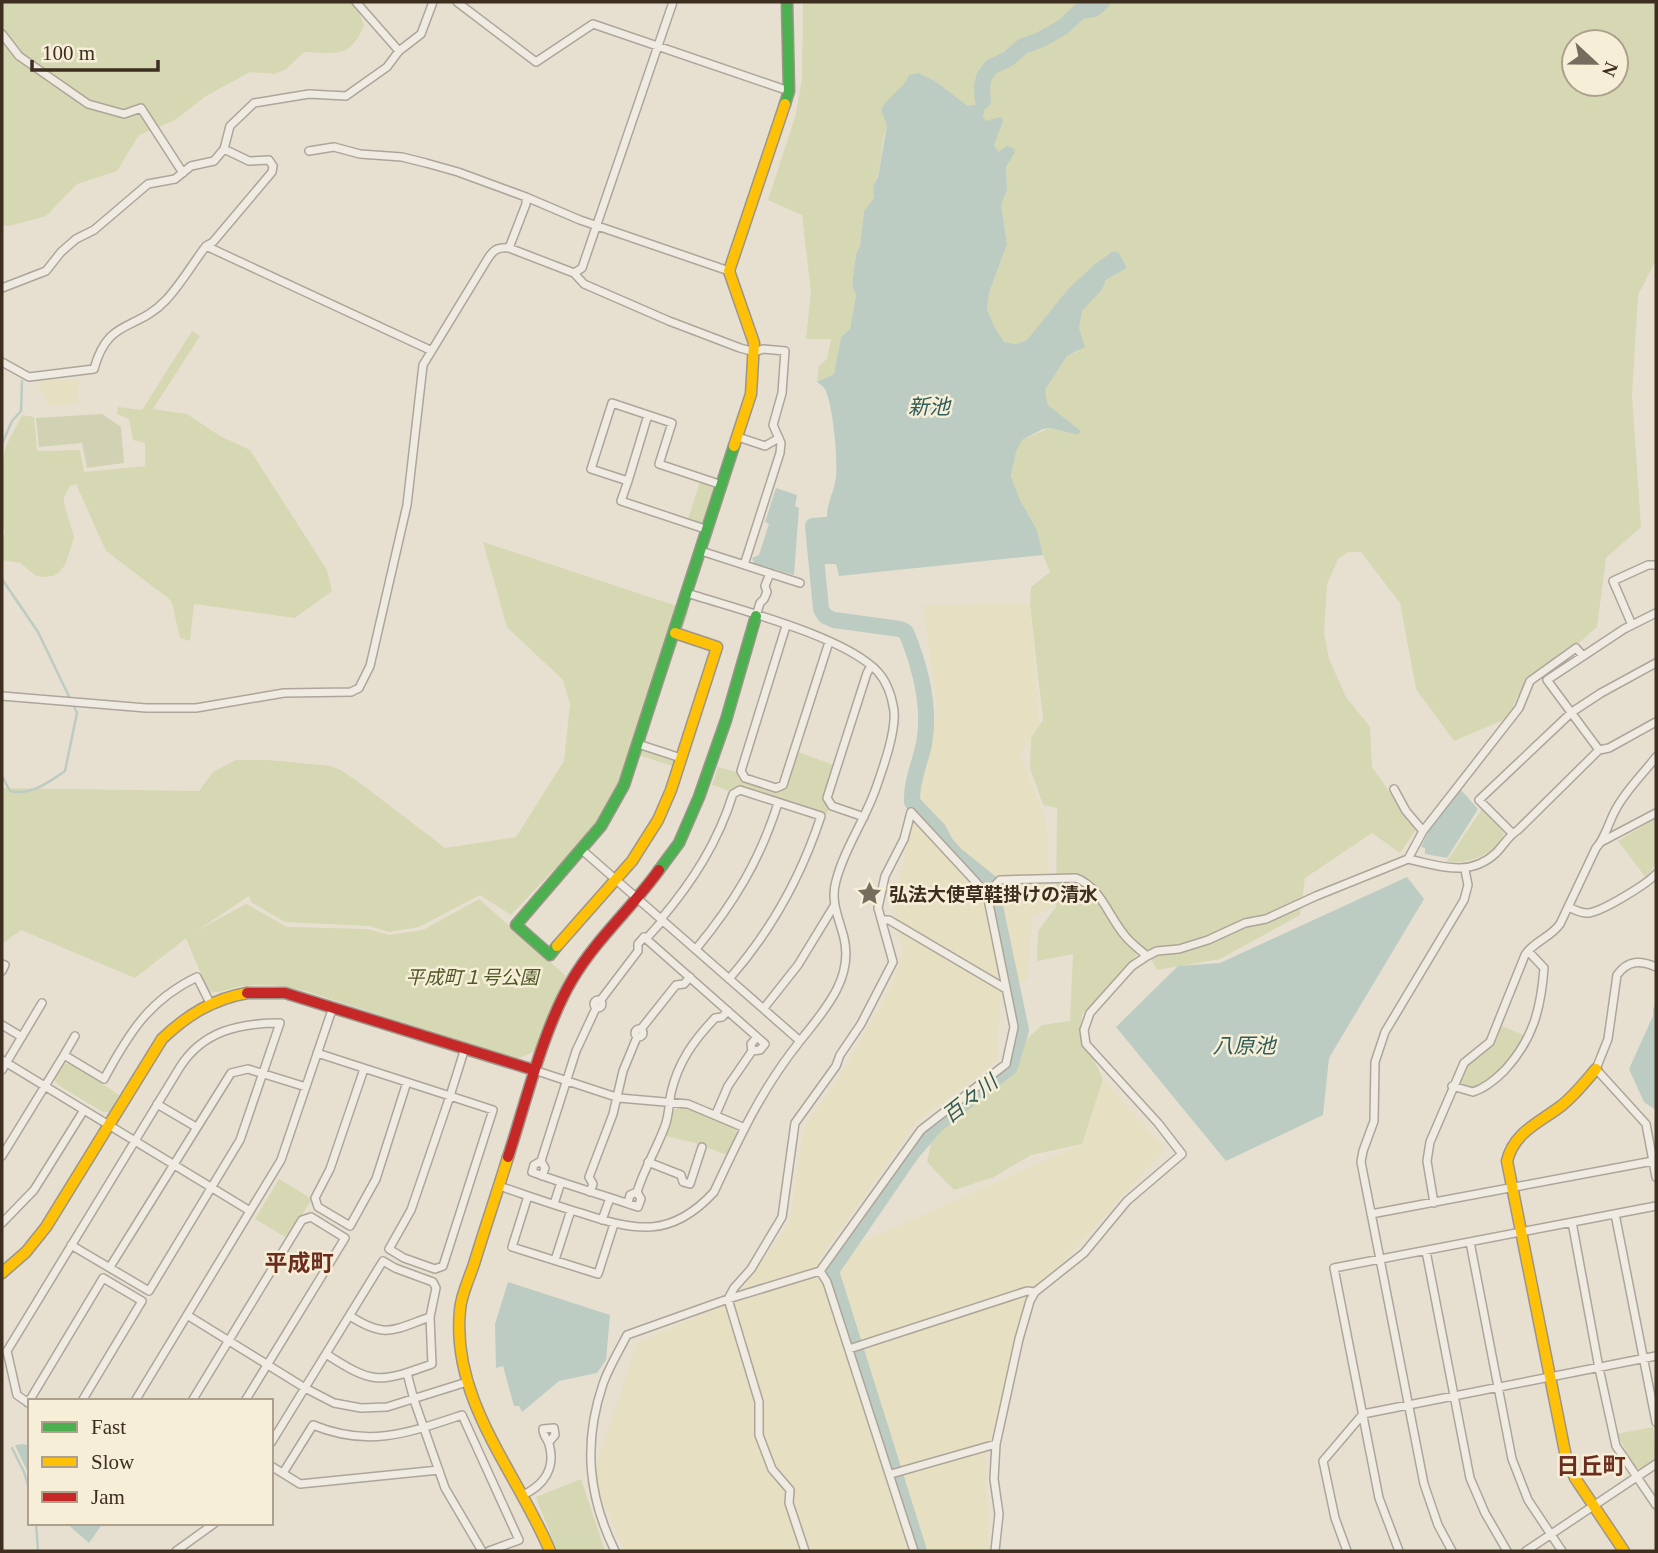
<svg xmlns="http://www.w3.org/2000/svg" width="1658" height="1553" viewBox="0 0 1658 1553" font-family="'Times New Roman','Noto Sans JP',serif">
<rect width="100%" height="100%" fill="#e7e0d1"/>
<!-- farmland -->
<path fill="#e6dfc2" d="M79 379 77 402 74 404 52 406 47 403 36 380Z
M1030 604 1039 725 1020 755 1046 820 1051 908 1032 916 1028 979 1000 995 997 1061 917 1121 817 1262 1082 1144 1103 1079 1165 1149 1035 1292 985 1457 989 1551H625L592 1477 637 1343 789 1275 742 1289 790 1221 804 1127 842 1073 890 989 903 951 893 904 921 789 937 711 923 605Z"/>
<!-- green -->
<path fill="#d6d7b3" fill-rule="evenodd" d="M2 2H355L364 25C350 59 337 53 304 52L286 69 275 74 250 72 206 96 175 120 139 135 117 171 77 184 46 216 9 226 2 225Z
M803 2H1656V260L1638 295 1632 396 1641 527 1606 558 1597 627 1516 698 1510 717 1454 741 1416 689 1400 603 1361 552H1348L1338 559 1327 584 1324 633 1329 659 1346 697 1370 727 1372 767 1416 830 1400 853 1372 833 1305 878 1300 915 1220 959 1157 970 1144 947 1082 1015 1080 1032 1103 1079 1082 1144 1031 1155 994 1177 954 1190 927 1162 933 1134 947 1109 1011 1070 1027 1039 1042 1025 1070 1021 1073 954 1037 961 1038 931 1056 907 1057 808 1043 805 1030 768 1031 738 1043 720 1030 604 1031 587 1050 572 1043 555 1037 530 1020 500 1011 476 1016 452 1022 440 1050 428 1078 435 1081 431 1048 405 1045 390 1067 356 1079 351 1081 340 1078 328 1082 311 1102 290 1106 280 1127 268 1119 253 1113 251 1095 264 1068 289 1027 340 1015 344 1004 342 994 326 987 309 989 293 1007 244 1001 205 1007 190 1006 167 993 145 983 117 987 98 978 104 968 106 935 81 919 73C898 92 886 120 882 148 880 162 880 174 873 186L874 199 864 211 860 246 856 255 852 286 856 294 850 329 841 337 834 374 817 382 819 366 827 359 831 339H806L811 293 802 215 768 200 796 114 802 78ZM1574 42H1616V84H1574Z
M192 331 200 336 153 409 187 414 220 436 250 450 327 570 332 591 295 618 194 604 190 641 180 638 172 603 168 598 106 551 76 484 70 486 64 497V503L74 537 66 563 59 573 53 576 41 577 35 575 20 563 2 560V538L5 532C0 511 0 469 5 450 9 438 17 426 22 415L34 417 37 451 80 450 84 472 145 466V443L133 440 129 419 117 414 118 407 142 410Z
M700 482 714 487 717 492 707 521 701 523 688 519Z
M483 542 689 610 641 748 678 759 675 767 639 755 625 795 511 915 480 895 419 927 389 932 369 926 285 922 251 902 249 896 198 930 246 904 287 927 367 929 389 935 423 930 479 899 566 976 541 1031 535 1051 517 1059 305 991C284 986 264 983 242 986 231 987 219 995 208 991L186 938 135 978 21 930 2 944V788L199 791 213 772 236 760H269L330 766 341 770 364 786 445 848 516 837 564 761 570 704 563 680 507 627Z
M798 752 834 765 823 799 829 810 826 814 739 786 730 791 712 785 718 767 736 772 741 781 777 792 787 787Z
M1482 809 1504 832C1499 854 1466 865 1446 862Z
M1656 818V863L1646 878 1618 841Z
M1502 1026 1526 1036C1514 1053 1485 1097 1461 1086L1459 1080 1468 1064 1492 1045Z
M71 1063 119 1095 110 1112H103L58 1085 54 1079 63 1064Z
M681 1106 734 1128 738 1133 727 1155 692 1142 665 1136 673 1111Z
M279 1179 312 1199 287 1238 255 1219Z
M1653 1427 1656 1460 1641 1469 1635 1468 1617 1434Z
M581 1479 605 1551H557L536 1497Z"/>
<!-- cemetery -->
<path fill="#d1d1b3" d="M102 414 121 427 124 463 87 468 82 443 39 447 36 418Z"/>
<!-- water -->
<path fill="#bcccc2" d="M919 73 935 81 968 106 978 104 979 82 987 84V98L983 117 986 121 1001 117 1003 121 994 145 998 152 1007 146 1013 148 1015 152 1006 167 1007 190 1001 205 1007 244 989 293 987 309 994 326 1004 342 1015 344 1027 340 1068 289 1095 264 1113 251 1119 253 1127 268 1106 280 1102 290 1082 311 1079 328 1085 347 1067 356 1045 390 1048 405 1081 431 1078 435 1050 428 1043 429 1022 440 1016 452 1011 476 1020 500 1037 530 1043 555 839 576 836 564H824L817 522 827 520C826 504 834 493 836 477 838 459 833 405 825 389 823 386 820 384 817 382L834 374 841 337 850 329 856 295 852 286 856 255 860 246 864 211 874 198 873 186 878 177 887 125 881 110C888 95 903 90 909 75Z
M776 488 797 495 795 506 799 508 794 575 755 564 752 558 759 555 769 524 765 522Z
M1461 790 1478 809 1447 858 1425 854V848L1421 847 1430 828Z
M1407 877 1424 899 1329 1058 1323 1115 1226 1161 1116 1027 1178 966 1220 963Z
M1656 1006V1110L1644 1102 1629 1069 1653 1016V1008Z
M508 1282 610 1315 606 1360 597 1373 559 1381 522 1412 519 1406H514L503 1366 496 1368 495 1324Z
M23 1444 30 1446V1477L15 1445Z
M66 1523H103L89 1543Z"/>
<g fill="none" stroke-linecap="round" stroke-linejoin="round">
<!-- stream -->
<path stroke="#bcccc2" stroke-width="2.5" d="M2 444 12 421 21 411 22 381
M2 579 38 632 77 713 65 771C49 782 31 796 10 791L2 776
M12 1448 24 1472 30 1492
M36 1523 38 1551"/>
<!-- river -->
<path stroke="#bcccc2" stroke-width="16" d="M983 101 982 87 984 77 991 67 1008 59 1023 46 1040 40 1063 27 1080 11 1094 9 1102 2
M837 524 813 526 821 609 825 616 834 620 900 629 906 632C920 666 931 706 924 744 920 763 911 782 912 802L938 829 946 844 956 855 990 882 1021 1030 1010 1067 936 1125 912 1153 831 1271 919 1551"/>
<defs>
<path id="street" d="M356 2 399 51
M457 2 536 62 593 24 789 91
M2 34 19 56 88 104 124 114 141 108 183 173
M309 151 334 147 360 154 402 157 426 163 458 172 526 197 580 220 729 271
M206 246 430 350
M509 248 526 204V197
M574 273 582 268 673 2
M2 288 46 271 61 252 76 239 94 230 148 184 175 179 191 166 214 161 224 149 230 126 254 103 309 94 346 96 387 67 399 51 421 34 433 2
M2 362 29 377 94 369C108 317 136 332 166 300 181 284 193 263 206 246L213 242 272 172 273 166 269 160 249 161 224 149
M738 437 765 446 779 438
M628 481 648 415
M708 530 621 501 628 481 591 469 612 403 672 423 659 464 722 485
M701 551 800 583
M756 616 760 603 764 599 767 592 765 586 770 573
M1632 625 1613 581 1648 565H1656
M786 626 741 771 745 778 776 788 783 785 829 642
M2 696 146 708H196L284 693 351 692 359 688 370 666 407 505 423 365 487 260C493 250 497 247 509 248L574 273 584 284 669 321 740 348 755 352 763 349 785 351 782 393 773 425 781 443 780 453 744 565
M638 744 681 758
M1599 750 1547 680 1624 629 1656 613
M1394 789 1406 811 1423 831
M864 817 832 806 827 798 867 673 871 666
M1512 833 1479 800 1572 712 1601 693 1656 663
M1601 842 1656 813
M582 850 800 1041C823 1012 854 979 844 938 839 918 830 901 836 881 844 849 865 820 876 788 883 768 896 732 894 711 892 697 887 682 878 672 845 636 736 609 687 593
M1408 859C1440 866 1469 878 1496 853 1503 846 1509 835 1518 830L1599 750 1609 748 1656 722
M987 894 1000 880 1076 878C1101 887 1109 918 1126 937 1132 944 1140 950 1147 956
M1568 907C1575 910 1582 914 1589 913 1603 911 1647 884 1656 874
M661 919C693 881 718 842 733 794L740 790 821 816C801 877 772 930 729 979
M882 920H889L1006 989
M646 939 663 920
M696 949C734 903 760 860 778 803
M2 964 5 965 2 971
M1656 967C1640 960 1628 960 1617 975L1608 1039 1596 1069 1646 1124 1656 1177
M594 1004a4 4 0 1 1 8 0a4 4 0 1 1-8 0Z
M600 1001 638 951V944L644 937 765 1044 760 1050 752 1051 751 1044 757 1037
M764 1008 798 965 834 906
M2 1025 22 1037
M641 1029 676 985 684 984 690 977
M635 1033a4 4 0 1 1 8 0a4 4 0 1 1-8 0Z
M317 1053 450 1096 465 1048
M64 1055 75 1036
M2 1060 250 1211
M364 1069 330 1169 315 1198 318 1207 350 1226 376 1179 407 1082
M2 1070 42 1003
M534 1070 619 1098 688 1104 745 1128
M1452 1086 1473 1092C1486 1088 1496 1079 1505 1070 1533 1039 1541 1009 1544 968L1528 951
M450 1096 493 1110 443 1266 435 1269 404 1258 389 1249 411 1210Z
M157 1104 196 1127
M716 1114 728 1086 752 1051
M2 1156 64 1055 104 1079C129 1033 149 1000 197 977L210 1003
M541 1161 576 1051 596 1008
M648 1162 681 1175 683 1182 690 1184 702 1147
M542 1176 545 1168 541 1161 534 1165 532 1172C567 1185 603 1195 638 1207L641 1199 637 1192 630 1195 628 1203
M499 1186C526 1195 553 1205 581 1213 635 1231 671 1239 714 1192 740 1136 761 1090 800 1041
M590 1192 593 1184 589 1177 613 1114 623 1071 637 1037
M637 1192C644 1169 657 1148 665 1126 669 1115 669 1104 671 1093 678 1062 694 1040 715 1018L722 1017 728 1011
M528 1196 512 1247 598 1274 614 1224
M1434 1203 1427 1161 1430 1142 1464 1063 1490 1042 1525 955C1534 941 1550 938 1560 924L1596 848C1605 839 1609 821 1616 809 1626 790 1643 774 1656 757
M554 1204 561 1182
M1371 1214 1653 1161
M1615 1214 1656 1422
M602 1220 610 1198
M1572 1222 1599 1368 1616 1446 1656 1505
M2 1223 34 1190 84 1110
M1470 1242 1512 1459 1528 1500 1562 1551
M1426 1251 1470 1478 1485 1513 1507 1551
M555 1260 571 1210
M110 1267 231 1073 248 1069 306 1087
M820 1271 827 1282 914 1551
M187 1315 305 1388 334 1403 361 1408 387 1407 467 1382
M350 1316C386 1339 393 1330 430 1317
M849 1349 1027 1291 1035 1292
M407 1373 414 1400 445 1488 482 1551
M135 1401 281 1160 333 1007
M192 1401 302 1220 311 1217 345 1238 245 1401
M28 1403 103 1278 142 1301 82 1401
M30 1404 17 1395 7 1351 180 1067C203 1031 239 1023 280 1023L240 1140 149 1291 71 1245
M271 1443 383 1261 395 1268 433 1282 436 1288 430 1317 432 1364C379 1383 374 1385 326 1354
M271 1466 300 1484 439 1470
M283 1473 313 1425C369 1448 408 1433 462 1415L519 1540 489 1551
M891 1474 996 1444
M523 1495C544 1485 556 1468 549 1444 547 1438 543 1436 543 1429L554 1428 555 1435 549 1442
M176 1551 215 1523
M615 1551C588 1496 583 1443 603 1384 609 1367 619 1351 627 1335L728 1299 820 1271 921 1130 1006 1064 1014 1027 987 894 911 812
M805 1551 789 1503 790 1490 772 1469 759 1435V1402L728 1299 734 1288 751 1269 782 1217 795 1123 836 1066 840 1055 861 1024 893 962 878 908 885 876 904 839 911 812
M995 1551 999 1514 994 1479 996 1444 1019 1339 1030 1301 1035 1292 1084 1253 1127 1201 1182 1154 1158 1123 1086 1044 1084 1030 1090 1013 1132 966 1147 956 1157 951 1179 949 1208 940 1245 923 1266 919 1316 896 1408 859 1423 831 1519 708 1530 681 1576 648 1583 656
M1347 1551 1335 1518 1323 1461 1363 1414 1656 1356
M1399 1551 1379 1498 1334 1268 1656 1206
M1452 1551 1438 1525 1424 1484 1361 1162 1363 1151 1374 1121 1375 1062 1385 1032 1464 900 1468 885 1465 870
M1526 1551 1656 1464"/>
<path id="fast" d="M785 104 789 91 787 2
M659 870 679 843 699 797 726 720 756 616
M557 946 550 955 516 925 601 826 624 785 734 446"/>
<path id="slow" d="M734 446 751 394 754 343 729 271 785 104
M557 946 632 861 658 820 671 790 717 647 675 633
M1596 1069C1585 1082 1574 1096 1561 1106 1539 1123 1514 1132 1507 1161L1566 1457 1575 1478 1624 1551
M508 1157C497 1193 485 1228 474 1264 469 1279 461 1295 460 1310 451 1401 517 1472 550 1551
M2 1273 26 1252 46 1227 162 1039C187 1015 213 999 247 993"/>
<path id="jam" d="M247 993H285L534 1070
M508 1157C526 1102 543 1029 572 980 596 939 632 908 659 870"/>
</defs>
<!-- street casing -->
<use href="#street" stroke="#ada599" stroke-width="10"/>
<!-- fast casing -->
<use href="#fast" stroke="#9c958a" stroke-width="13"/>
<!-- slow casing -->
<use href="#slow" stroke="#9c958a" stroke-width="13"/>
<!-- jam casing -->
<use href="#jam" stroke="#9c958a" stroke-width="13"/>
<!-- street -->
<use href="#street" stroke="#efebe3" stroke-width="7"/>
<!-- fast -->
<use href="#fast" stroke="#4caf50" stroke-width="10"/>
<!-- slow -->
<use href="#slow" stroke="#ffc107" stroke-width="10"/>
<!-- jam -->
<use href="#jam" stroke="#c62828" stroke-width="10"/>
</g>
<!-- icons -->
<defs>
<symbol id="sight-bare" viewBox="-9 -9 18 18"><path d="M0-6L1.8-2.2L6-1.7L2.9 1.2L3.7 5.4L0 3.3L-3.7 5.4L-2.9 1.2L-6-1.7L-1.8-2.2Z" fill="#786c5e" stroke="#f7eed8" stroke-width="2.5" paint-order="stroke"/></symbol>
</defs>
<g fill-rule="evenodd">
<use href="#sight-bare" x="852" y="876" width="35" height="35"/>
</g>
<g text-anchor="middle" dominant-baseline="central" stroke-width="5" stroke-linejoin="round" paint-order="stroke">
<!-- poi labels -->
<g font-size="19" font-weight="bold" fill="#3d2e20" stroke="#f7eed8" text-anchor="start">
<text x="889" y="894">弘法大使草鞋掛けの清水</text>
</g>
<!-- park labels -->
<g font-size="19" font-style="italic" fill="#4d5a26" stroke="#f7eed8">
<text x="472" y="977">平成町１号公園</text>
</g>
<!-- water labels -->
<g font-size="21" font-style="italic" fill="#2f5d5a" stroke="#f7eed8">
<text x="929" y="407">新池</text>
<text x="1244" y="1046">八原池</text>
<text transform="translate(970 1099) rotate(-38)">百々川</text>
</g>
<!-- quarter labels -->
<g font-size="23" font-weight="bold" fill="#6b2e1e" stroke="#f7eed8">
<text x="299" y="1263">平成町</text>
<text x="1591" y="1466">日丘町</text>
</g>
</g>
<!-- border -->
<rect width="1658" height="1553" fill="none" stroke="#3d2e20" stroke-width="7"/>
<!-- legend -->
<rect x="28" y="1399" width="245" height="126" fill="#f7eed8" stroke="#ada18e" stroke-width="2"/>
<rect x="42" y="1422" width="35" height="10" fill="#4caf50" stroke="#ada18e" stroke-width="2"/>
<text x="91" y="1434" font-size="21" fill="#3d2e20">Fast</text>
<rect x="42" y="1457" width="35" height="10" fill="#ffc107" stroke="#ada18e" stroke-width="2"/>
<text x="91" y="1469" font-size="21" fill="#3d2e20">Slow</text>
<rect x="42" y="1492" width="35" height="10" fill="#c62828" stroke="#ada18e" stroke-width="2"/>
<text x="91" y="1504" font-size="21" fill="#3d2e20">Jam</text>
<!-- north arrow -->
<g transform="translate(1595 63) rotate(112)"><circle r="33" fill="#f7eed8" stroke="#ada18e" stroke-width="2"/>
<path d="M0-5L12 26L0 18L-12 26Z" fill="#786c5e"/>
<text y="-10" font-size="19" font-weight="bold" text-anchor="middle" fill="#3d2e20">N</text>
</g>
<!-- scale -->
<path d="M32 60v10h126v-10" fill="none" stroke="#3d2e20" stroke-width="3.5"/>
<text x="42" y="60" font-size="21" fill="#3d2e20" stroke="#f7eed8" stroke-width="5" paint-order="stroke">100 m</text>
</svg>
